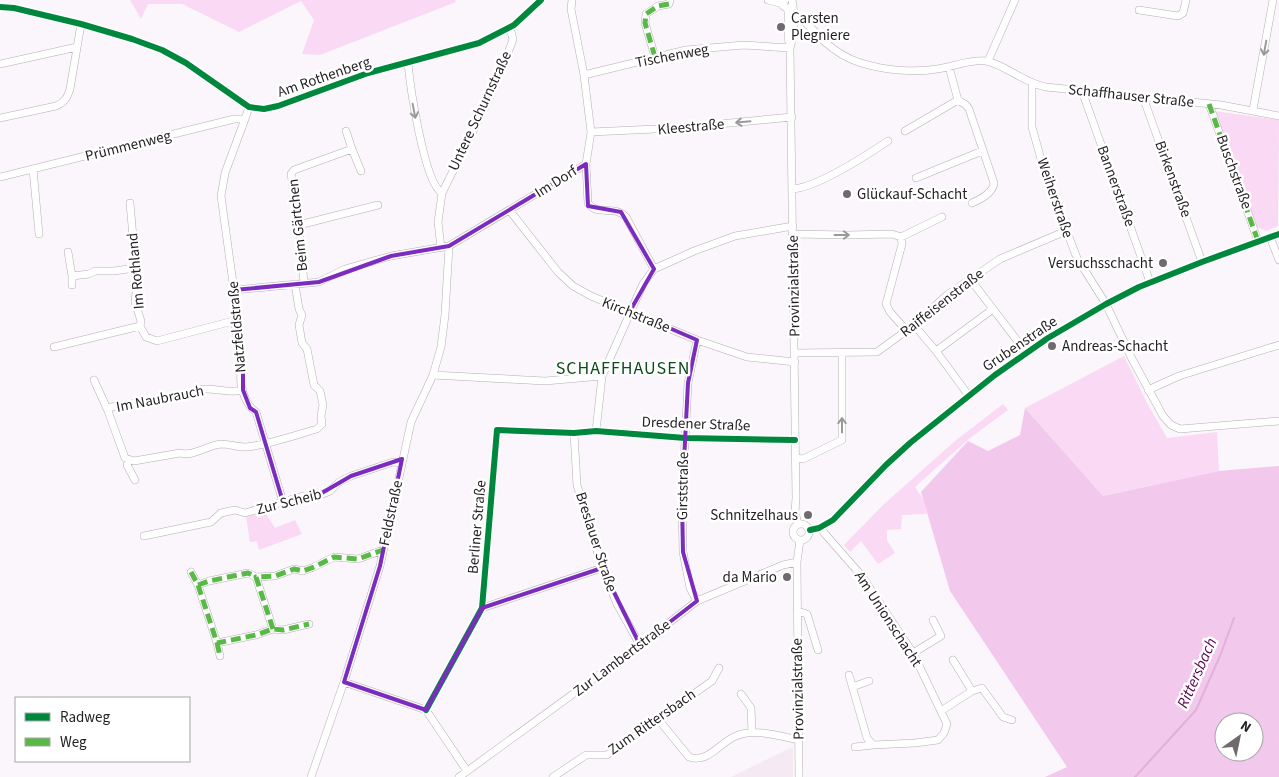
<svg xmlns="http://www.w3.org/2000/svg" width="1279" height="777" viewBox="0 0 1279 777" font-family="'Source Sans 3',sans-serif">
<rect width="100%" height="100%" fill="#fbf6fb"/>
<!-- built -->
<path fill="#f5e9f4" d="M793 747V777H731L786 750Z"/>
<!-- green -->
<path fill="#f9d9f4" d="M130 0H455L456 2 320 55 302 54 314 20 301 1 239 32 182 4H148L141 19Z
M1214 111 1279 120 1278 226 1266 231 1257 227Z
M1124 356 1146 401 1167 438 1217 432 1219 471 1103 496 1025 408Z
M1003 404 1008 410 970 438 915 487 923 499 927 514 902 515 901 529 887 530V540L895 553 878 564 861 541 850 552 844 545 883 505 955 441Z
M265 512 275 528 295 520 302 534 259 550 257 541 250 542 246 517Z"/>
<!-- forest -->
<path fill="#f2c9ec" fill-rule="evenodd" d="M1025 408 1103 496 1219 471 1279 466V777H1045L1067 767 950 591 921 492 968 441 988 451 1020 435ZM1224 722H1254V752H1224Z"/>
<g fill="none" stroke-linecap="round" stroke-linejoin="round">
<!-- stream -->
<path stroke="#e2b0db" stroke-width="2" d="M1135 777 1196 710 1220 656 1234 618"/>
<defs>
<path id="minor" d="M768 0 783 4
M785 0 783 6 788 9 793 5 792 0
M0 7 14 8 81 24 132 39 162 50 186 63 249 107 264 109 278 106 368 73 479 43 514 25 541 0
M788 9V37L790 48 796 498 795 512 798 524
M1139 10 1178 16 1183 13 1186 0
M795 18C807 20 816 34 825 42 835 51 848 59 861 63 884 70 913 73 937 69 952 67 970 59 986 61 1004 64 1024 83 1046 87L1221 105 1279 116
M791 45 795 18 793 7
M655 57 645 23 646 14 658 6 669 4 670 0
M988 61 1015 0
M408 63C410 85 424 183 442 193
M0 64 77 47
M949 67 958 100 966 105 969 109 994 183C993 193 981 199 972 203
M584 75 686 50 744 45 790 48
M1032 83V127L1046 177 1077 258 1106 304 1131 357 1163 416 1171 425 1180 429 1279 421
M1082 91 1150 282
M1143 97 1202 262
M1209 104 1258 241
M1253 110 1273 0
M0 118 56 106C65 102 67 98 70 89L81 24
M245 119 225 173 221 196 237 312C230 329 242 344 243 362 243 366 241 369 241 373 239 386 246 406 256 412L283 502
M905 131 958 100
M591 132 677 128 792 117
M352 149 361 171
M586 164 588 203C597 217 614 204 626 217L654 269 694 251 735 236 793 226
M33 169 39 234
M0 177 234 119H245L249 107
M916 178 982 151
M792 189C816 188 867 155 888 141
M130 203 137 283 135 302 141 321 140 326 146 337 157 341 233 321
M510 211 558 272 573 286 591 296 697 340 747 357 795 362
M299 225 378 205
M794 234 847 235 892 234 901 237 902 244 886 304 890 312 907 331
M901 237 942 217
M1270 237 1279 260
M441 248 438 222 442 193 488 101 511 45 513 39 510 28
M68 252 72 276 89 274 95 271H114L135 268
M72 276V285
M970 279 1026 352
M304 283 299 225 291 174 294 170 352 149 346 131
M234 290 319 282 345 269 391 256 449 246 586 164 591 132 584 75 571 9 572 0
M914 325 936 351 969 396
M54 347 140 326
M936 351 993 309
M795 353 877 352 914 325 947 295 1000 259 1066 231
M433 375 545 381 602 376
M94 380 108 411
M243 390C229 394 217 388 203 389 190 391 180 400 165 399L111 407 108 411 125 458 134 461 180 453C193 457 208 445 221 444 229 444 237 447 245 447 265 446 296 435 317 429L322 424 321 416 323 405 320 391 314 385 307 349 302 343 299 325 302 315 299 309 295 284
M1148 390 1179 376 1279 345
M596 431 602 376 643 284 654 269
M574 433 577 485 602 568 617 604 640 645
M795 458 803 459 842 440V353
M129 460 127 465 135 480
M793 532a8 8 0 1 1 16 0a8 8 0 1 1-16 0Z
M820 527 825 534 861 575 913 653 947 724 944 733 938 740 915 743 873 745 867 738 849 675
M810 530 819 528 833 520 886 465 910 443 995 375 1048 338 1106 304 1139 287 1202 262 1279 234
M144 536 211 522 221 513 235 510 245 513 303 496 315 497 330 491 339 482 351 476 393 462 402 463
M191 572 198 585 217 643 256 635 273 629 283 630 309 624
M198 585 209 581 248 573 256 577
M697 601 690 588 683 552 682 500 688 383 697 340
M482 608 602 568
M797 611 807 614 818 650
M273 629 256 577 275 576 294 569 303 571 314 567 334 557 358 559 383 550
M217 643 220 656
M913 653 941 636 933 620
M953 660 972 691
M344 682 426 710 467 771
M852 687 869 681
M741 694 751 708 752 732
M426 710 482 608 497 430 574 433 596 431 685 438 795 440
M941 711 972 691 982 688 1003 717 1012 720
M658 719 689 757C708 764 720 742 736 736 755 728 780 736 798 740
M855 747 873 745
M311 777 344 682 380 566 411 422 433 375 441 347 445 315 449 246
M459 777 643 643 697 601 783 565 797 562
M553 777 586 755H607L712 681 719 668
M799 777 797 562 800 540"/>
</defs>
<!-- minor casing -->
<use href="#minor" stroke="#b4afb3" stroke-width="8"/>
<!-- minor -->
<use href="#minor" stroke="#fefefe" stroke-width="7"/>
<!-- quiet -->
<path stroke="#58b947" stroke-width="5" stroke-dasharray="10 5" stroke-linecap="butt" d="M655 57 645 23 646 14 658 6 669 4 670 0
M1209 104 1258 241
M191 572 198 585 217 643 256 635 273 629 283 630 309 624
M198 585 209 581 248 573 256 577
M273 629 256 577 275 576 294 569 303 571 314 567 334 557 358 559 383 550
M217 643 220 656"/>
<defs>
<path id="cycleway" d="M0 7 14 8 81 24 132 39 162 50 186 63 249 107 264 109 278 106 368 73 479 43 514 25 541 0
M810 530 819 528 833 520 886 465 910 443 995 375 1048 338 1106 304 1139 287 1202 262 1279 234
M426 710 482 608 497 430 574 433 596 431 685 438 795 440"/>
</defs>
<!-- cycleway casing -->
<use href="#cycleway" stroke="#fff" stroke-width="9"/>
<!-- cycleway -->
<use href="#cycleway" stroke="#00873e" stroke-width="6"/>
</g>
<!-- one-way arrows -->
<defs><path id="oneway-shaft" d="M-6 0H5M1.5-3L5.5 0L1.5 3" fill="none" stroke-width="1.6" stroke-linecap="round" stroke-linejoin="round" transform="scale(1.25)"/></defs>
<g stroke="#9b9a9b">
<use href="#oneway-shaft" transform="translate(1265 48) rotate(100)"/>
<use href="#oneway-shaft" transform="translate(414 111) rotate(79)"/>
<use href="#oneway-shaft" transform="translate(743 122) rotate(175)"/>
<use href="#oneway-shaft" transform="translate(842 235)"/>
<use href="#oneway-shaft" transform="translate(842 425) rotate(-90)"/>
</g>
<!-- marked area -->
<path fill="none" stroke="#7b2cbf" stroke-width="4" stroke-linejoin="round" d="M586 164 588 206 621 212 654 269 630 311 697 340 688 383 682 500 683 552 697 601 640 645 602 568 482 608 426 710 344 682 380 566 402 459 351 476 315 497 283 502 256 412 250 408 243 390V363L233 321 237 312 234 290 319 282 391 256 449 246Z"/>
<!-- markers -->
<g fill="#6f6a6e" stroke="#fff" stroke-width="2">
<circle cx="781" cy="27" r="5"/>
<circle cx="847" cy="194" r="5"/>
<circle cx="1163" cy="263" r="5"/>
<circle cx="1052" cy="346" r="5"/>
<circle cx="808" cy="515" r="5"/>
<circle cx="787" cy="577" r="5"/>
</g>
<g text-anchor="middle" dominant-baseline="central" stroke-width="5" stroke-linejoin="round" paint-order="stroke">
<!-- poi labels -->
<g font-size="15" fill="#231f22" stroke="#fff" text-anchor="start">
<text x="791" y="18">Carsten<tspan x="791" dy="17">Plegniere</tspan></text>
<text x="857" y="194">Glückauf-Schacht</text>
<text x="1153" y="263" text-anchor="end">Versuchsschacht</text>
<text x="1062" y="346">Andreas-Schacht</text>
<text x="798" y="515" text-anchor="end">Schnitzelhaus</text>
<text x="777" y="577" text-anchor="end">da Mario</text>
</g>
<!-- street labels -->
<g font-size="15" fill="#231f22" stroke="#fff">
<text transform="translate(672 56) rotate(-11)">Tischenweg</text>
<text transform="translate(324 77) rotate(-19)">Am Rothenberg</text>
<text transform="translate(1131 96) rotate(6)">Schaffhauser Straße</text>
<text transform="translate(480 111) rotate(-65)">Untere Schurnstraße</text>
<text transform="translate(691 127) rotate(-5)">Kleestraße</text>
<text transform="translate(128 146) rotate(-14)">Prümmenweg</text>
<text transform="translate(1234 172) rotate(70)">Buschstraße</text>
<text transform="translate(1173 179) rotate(70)">Birkenstraße</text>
<text transform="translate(556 182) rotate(-32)">Im Dorf</text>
<text transform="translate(1116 186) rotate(70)">Bannerstraße</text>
<text transform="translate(1055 198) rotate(71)">Weiherstraße</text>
<text transform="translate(298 225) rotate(-96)">Beim Gärtchen</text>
<text transform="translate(136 271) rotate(-95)">Im Rothland</text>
<text transform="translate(794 286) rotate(-91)">Provinzialstraße</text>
<text transform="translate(942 303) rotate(-38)">Raiffeisenstraße</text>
<text transform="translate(636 315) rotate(22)">Kirchstraße</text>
<text transform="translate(237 327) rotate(-95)">Natzfeldstraße</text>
<text transform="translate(1020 344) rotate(-34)">Grubenstraße</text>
<text transform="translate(160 399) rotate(-11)">Im Naubrauch</text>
<text transform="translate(696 424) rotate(2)">Dresdener Straße</text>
<text transform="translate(683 486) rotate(-89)">Girststraße</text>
<text transform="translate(289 502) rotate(-14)">Zur Scheib</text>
<text transform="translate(391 513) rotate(-78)">Feldstraße</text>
<text transform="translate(477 527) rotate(-85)">Berliner Straße</text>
<text transform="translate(596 542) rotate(72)">Breslauer Straße</text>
<text transform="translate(888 619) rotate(57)">Am Unionschacht</text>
<text transform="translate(622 658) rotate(-37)">Zur Lambertstraße</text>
<text transform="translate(798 689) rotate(-91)">Provinzialstraße</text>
<text transform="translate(652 722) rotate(-35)">Zum Rittersbach</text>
</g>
<!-- water labels -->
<g font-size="16" font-style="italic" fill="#590353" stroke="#fff">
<text transform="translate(1197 673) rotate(-66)">Rittersbach</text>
</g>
<!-- quarter labels -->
<g font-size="18" letter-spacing="1" fill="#0e4b1a" stroke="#fff">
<text x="623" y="368">SCHAFFHAUSEN</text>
</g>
</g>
<!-- legend -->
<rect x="15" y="697" width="175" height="65" fill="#ffffff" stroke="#a7a5a7"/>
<rect x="25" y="713" width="25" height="8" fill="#00873e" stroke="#a7a5a7"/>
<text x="60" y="722" font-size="15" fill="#231f22">Radweg</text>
<rect x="25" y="738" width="25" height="8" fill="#58b947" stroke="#a7a5a7"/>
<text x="60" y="747" font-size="15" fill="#231f22">Weg</text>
<!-- north arrow -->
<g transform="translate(1239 737) rotate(33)"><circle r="24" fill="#ffffff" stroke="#a7a5a7"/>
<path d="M0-4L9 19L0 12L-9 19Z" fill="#6f6a6e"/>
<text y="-8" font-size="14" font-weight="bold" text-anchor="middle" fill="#231f22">N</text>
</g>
</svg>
